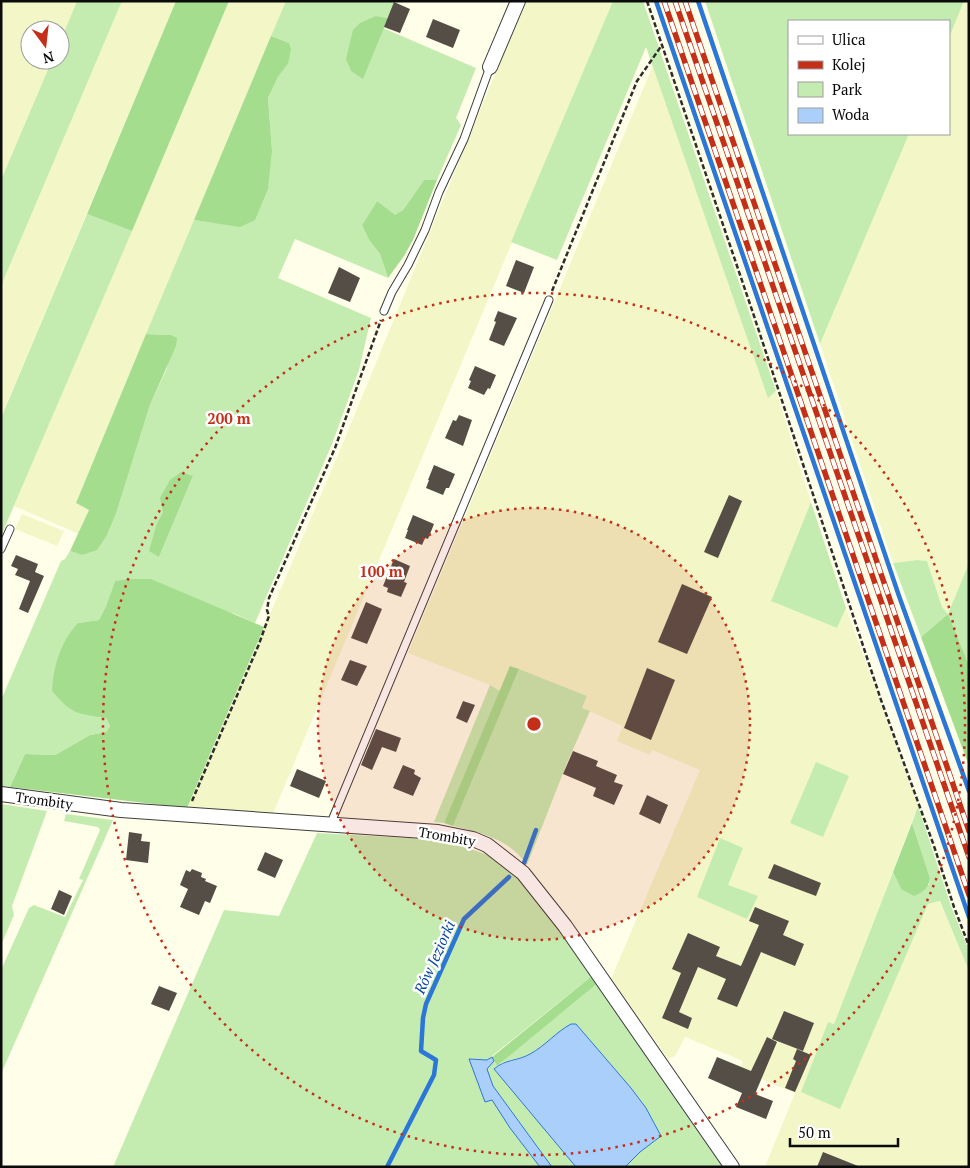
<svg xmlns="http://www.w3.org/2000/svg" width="970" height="1168" viewBox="0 0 970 1168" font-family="'PT Serif',serif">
<rect width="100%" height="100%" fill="#fffee9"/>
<!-- farmland -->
<path fill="#f3f7c7" d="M1 1H77L60 42V30H30V60H52L1 180Z
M122 1H176L1 417V286Z
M229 1H286L76 503 89 510 79 534 14 506Z
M525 1H613L272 816 186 811 343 443Z
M964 1H969V563L948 614 942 607 927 561 917 560 893 563 820 344 909 134H949V38Z
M653 65 768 397 776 391 811 502 771 601 837 628 846 608 918 806 834 1024 828 1022 801 1092 928 904 940 901 969 971V1167H765L795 1093 740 1070 743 1061 685 1037 675 1056 668 1059 611 979 700 770 652 750 650 755 617 741 623 726 582 708 587 696 511 666 500 691 490 685 408 653Z
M22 514 64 531 57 546 15 529Z"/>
<!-- green -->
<path fill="#c5ecb0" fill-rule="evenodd" d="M77 1H122L1 286V180L52 60H60V42Z
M286 1H395L388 18 376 16 363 78 383 28 476 68 456 118 461 125 437 180H424L403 210 395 216 377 201 362 225 369 240 380 254 388 278 295 239 278 278 371 318 359 370 332 444 255 623 235 614 115 581 106 606 99 620 78 623 98 717 106 718 110 726 106 732 90 735 55 755 25 754 10 787 1 786V700L61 561 65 559 70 551 82 555 107 535 116 514 150 405 167 368 171 335 146 334 194 220 216 223 272 150 268 98 278 77 288 64 289 43 271 36ZM193 476 159 557 157 523 163 512Z
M613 1H643L776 391 768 398 646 47 557 260 511 242Z
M705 1H964L949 38V21H789V134H909L820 344Z
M87 214 132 231 1 536V418Z
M811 502 846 608 837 628 771 601Z
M917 560 927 561 942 607 948 614 969 563V665L948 614 921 637 893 563Z
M519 669 587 696 582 708 590 711 567 763 527 865C510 839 481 833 453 826Z
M490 685 500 691 444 823 434 822Z
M816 762 849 776 823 837 790 823Z
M1 804 47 811 12 906 14 915 1 945Z
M918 806 951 906 969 951V971L940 901 928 904 840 1109 801 1092 828 1022 834 1024 893 872 901 889 929 885 930 878 912 823Z
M66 814 113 820 1 1074V970L29 908 34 905 65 917 83 880 79 879 100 830 98 827 64 821Z
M317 833 444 840 485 854 501 863 513 873 564 935 592 976 487 1060 469 1059 486 1102 492 1099 510 1128 540 1167H113L224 910 279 916Z
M720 838 743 848 728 885 758 896 747 919 697 897Z
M598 983 724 1167H625L640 1152 661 1136C640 1093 605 1060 576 1024L529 1055 500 1063Z
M494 1061 497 1066 494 1069 576 1167H552L493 1086 487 1069Z"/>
<!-- forest -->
<path fill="#a5dd8f" d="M176 1H229L132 231 87 214Z
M376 16 388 18 363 79 351 71 346 59 353 30 360 23Z
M271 36 289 43 291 49 288 64 278 77 268 98 272 150 268 189 255 220 240 227 194 220Z
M424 180H437L413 240 404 256 388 278 380 254 369 240 362 225 377 201 395 215 403 210Z
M146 334 171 335 177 338 176 346 150 405 116 514 107 535 97 550 82 555 70 551 89 510 76 503Z
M181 472 193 476 159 557 149 551 157 523 163 512 160 498 170 480Z
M130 579H151L264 627 187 808 10 787 25 754 55 755 90 735 106 732 110 726 106 718C75 713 73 715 52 691 54 664 60 643 78 623L99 620 106 606 115 581Z
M948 614 969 665V766L921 637Z
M510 666 519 669 453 826 444 823Z
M912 823 930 878C929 888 923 892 914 896L901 889 893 872Z
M592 976 598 983 497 1066 492 1057Z"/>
<!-- water -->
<path fill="#aacffb" stroke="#2b76d7" d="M571 1024H576L631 1088 646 1108 661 1136 640 1152 625 1167H576L494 1069C505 1059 518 1061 530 1054 545 1046 556 1032 571 1024Z
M492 1057 494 1061 487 1069 493 1086 552 1167H540L510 1128 492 1100 485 1102 469 1059 487 1060Z"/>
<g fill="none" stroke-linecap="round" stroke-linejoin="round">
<!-- stream -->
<path stroke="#2b76d7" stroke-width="4.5" d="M656 1 969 917
M698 1 899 596 969 791
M524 863 536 830
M387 1167 434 1075 436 1060 421 1051 423 1018 426 1004 464 919 509 877"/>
</g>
<!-- building -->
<path fill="#544e47" d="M394 2 410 9 400 33 384 27Z
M433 19 460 30 453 48 426 37Z
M516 260 534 267 524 293 506 286Z
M339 267 360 278 350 302 328 293Z
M498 311 517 318 504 346 489 340 496 322 494 321Z
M475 366 496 375 490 389 488 388 484 395 468 388 471 381 469 380Z
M459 415 472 420 463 446 445 438 453 420 456 421Z
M434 465 455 474 449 488H446L443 495 426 488 429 480H428Z
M729 495 742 501 718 558 704 552Z
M413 515 434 524 428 539 425 538 422 545 405 538 408 530H407Z
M16 555 38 564 35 572 44 576 28 613 19 609 30 581 15 575 18 569 11 566Z
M394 559 410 566 404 582 407 583 401 597 387 592 388 588 383 586Z
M682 584 712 597 687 654 658 642Z
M366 602 382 609 367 644 351 638Z
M350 660 367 666 357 686 341 680Z
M647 668 675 680 651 740 624 728Z
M463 701 475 705 467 723 456 718Z
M376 729 401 738 396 752 382 747 372 770 361 765Z
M573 751 598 761 596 766 617 775 614 782 623 785 614 805 593 796 596 788 563 774Z
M403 765 415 770 414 774 421 778 413 796 393 788Z
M297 769 326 781 319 798 290 786Z
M647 795 668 805 660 824 639 814Z
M129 832 142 834 141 841 150 842 148 863 126 860Z
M265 852 283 860 275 878 257 870Z
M774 864 821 883 816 896 768 878Z
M192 869 202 873 201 877 206 879 205 881 217 886 210 903 205 901 199 915 180 907 188 889 180 885 186 870 190 872Z
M59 890 72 896 64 915 51 909Z
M755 907 789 921 783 935 804 944 795 966 761 952 737 1007 717 999 726 979 698 967 679 1012 692 1018 688 1029 662 1018 681 973 672 969 688 933 720 947 716 956 741 966 759 925 749 921Z
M159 986 177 993 169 1011 151 1004Z
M784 1011 814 1023 803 1051 772 1039Z
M767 1037 777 1042 755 1094 773 1101 766 1119 736 1107 742 1093 708 1078 717 1057 751 1071Z
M797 1049 811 1055 795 1092 785 1088 796 1061 793 1059Z
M823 1152 858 1166V1167H817Z"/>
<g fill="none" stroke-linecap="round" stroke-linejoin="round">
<defs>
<path id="lane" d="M384 311 392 292 408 265 425 230 439 192 464 139 490 67
M1 549 10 529
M330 825 549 300"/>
<path id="street" d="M490 67 518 1
M1 794 121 810 438 832 473 839 487 845 523 873 565 926 732 1167"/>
</defs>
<!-- lane casing -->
<use href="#lane" stroke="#3e3e3e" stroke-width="9"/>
<!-- street casing -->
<use href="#street" stroke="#3e3e3e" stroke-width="16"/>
<!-- path -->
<path stroke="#2d2d2d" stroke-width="2.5" stroke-dasharray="5 2.5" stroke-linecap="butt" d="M647 1 752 310 881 700 934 846 954 907 969 946
M552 291 637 81 662 45
M192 801 259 644 269 616 267 610 269 598 335 448 381 320"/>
<!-- lane -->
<use href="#lane" stroke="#fff" stroke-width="7"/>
<!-- street -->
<use href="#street" stroke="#fff" stroke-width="14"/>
<defs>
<path id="rail" d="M664 1 969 895
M675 1 969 857
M685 1 969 831"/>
</defs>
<!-- rail casing -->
<use href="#rail" stroke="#c42f1a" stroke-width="5.5"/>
<!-- rail -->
<use href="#rail" stroke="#fff" stroke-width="4" stroke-dasharray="11" stroke-linecap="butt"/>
</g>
<!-- distance rings -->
<circle cx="534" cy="724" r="216" fill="#c42f1a" fill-opacity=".12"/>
<g fill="none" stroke="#c42f1a" stroke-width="2.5" stroke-dasharray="2.5 5">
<circle cx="534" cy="724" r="216"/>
<circle cx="534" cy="724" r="431"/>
</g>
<g text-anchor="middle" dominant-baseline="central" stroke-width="5" stroke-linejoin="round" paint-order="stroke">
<!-- street labels -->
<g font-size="14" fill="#0b0b0b" stroke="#fff">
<text transform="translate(44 800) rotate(8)">Trombity</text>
<text transform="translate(447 836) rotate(10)">Trombity</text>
</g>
<!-- water labels -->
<g font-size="15" font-style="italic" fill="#0d49a4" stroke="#fff">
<text transform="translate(434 957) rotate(-66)">Rów Jeziorki</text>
</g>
</g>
<circle cx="534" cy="724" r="8" fill="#c42f1a" stroke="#fff" stroke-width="2.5"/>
<g font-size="15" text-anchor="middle" font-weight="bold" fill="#c42f1a" stroke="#fff" stroke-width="5" stroke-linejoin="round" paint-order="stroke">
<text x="229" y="424">200 m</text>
<text x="381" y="577">100 m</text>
</g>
<!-- border -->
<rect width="970" height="1168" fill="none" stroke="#0b0b0b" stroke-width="5"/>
<!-- legend -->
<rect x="788" y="20" width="162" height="115" fill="#ffffff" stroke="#9d9d9d"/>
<rect x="798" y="36" width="25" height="8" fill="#ffffff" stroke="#9d9d9d"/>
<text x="832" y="45" font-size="15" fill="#0b0b0b">Ulica</text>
<rect x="798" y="61" width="25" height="8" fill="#c42f1a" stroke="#9d9d9d"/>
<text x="832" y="70" font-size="15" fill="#0b0b0b">Kolej</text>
<rect x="798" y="82" width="25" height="15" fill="#c5ecb0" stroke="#9d9d9d"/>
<text x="832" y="95" font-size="15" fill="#0b0b0b">Park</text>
<rect x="798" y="108" width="25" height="15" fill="#aacffb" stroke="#9d9d9d"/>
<text x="832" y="120" font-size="15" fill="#0b0b0b">Woda</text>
<!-- north arrow -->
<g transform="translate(45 45) rotate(165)"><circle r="24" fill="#ffffff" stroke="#9d9d9d"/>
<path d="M0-4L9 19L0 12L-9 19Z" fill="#c42f1a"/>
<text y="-8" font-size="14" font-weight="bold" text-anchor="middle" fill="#0b0b0b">N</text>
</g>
<!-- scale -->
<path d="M790 1138v8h108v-8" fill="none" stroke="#0b0b0b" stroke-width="2.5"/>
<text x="798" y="1138" font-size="15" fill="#0b0b0b" stroke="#ffffff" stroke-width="4" paint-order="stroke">50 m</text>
</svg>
